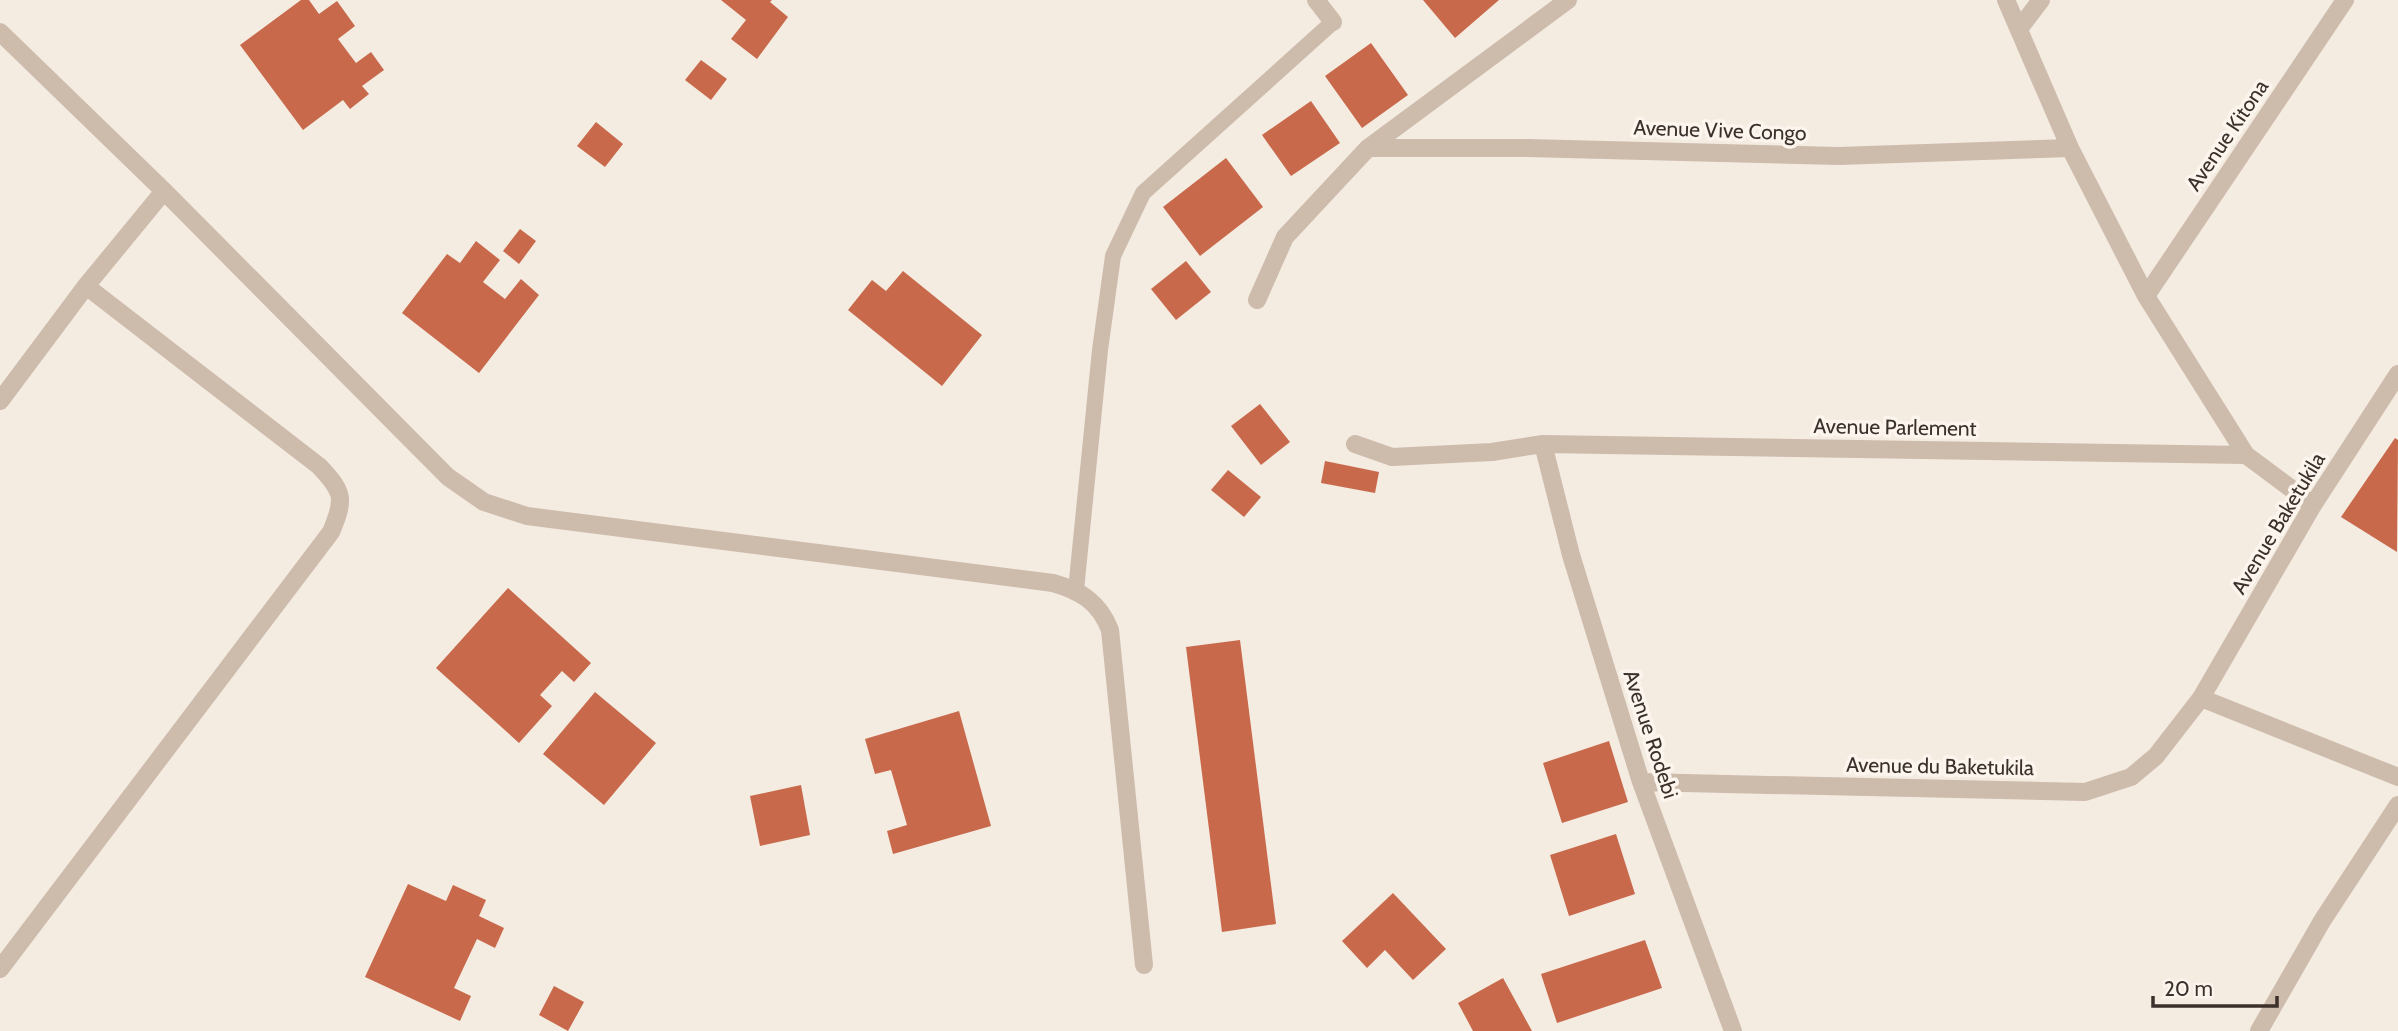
<svg xmlns="http://www.w3.org/2000/svg" width="2398" height="1031" viewBox="0 0 2398 1031" font-family="Cabin,sans-serif">
<rect width="100%" height="100%" fill="#f4ebe1"/>
<!-- building -->
<path fill="#c8694b" d="M301 0H309L319 14 337 1 355 26 338 39 356 63 371 52 384 70 362 86 369 94 350 109 343 100 303 130 240 45Z
M721 0H772L770 2 788 17 757 59 731 39 746 20Z
M1423 0H1499L1455 38Z
M1371 43 1408 95 1362 128 1325 76Z
M701 60 727 79 711 100 685 80Z
M1311 101 1340 143 1291 176 1262 135Z
M596 122 623 144 605 167 577 146Z
M1226 158 1263 207 1200 256 1163 207Z
M520 229 536 241 519 264 503 251Z
M476 241 500 260 483 282 505 299 521 279 539 295 479 373 402 313 447 254 460 263Z
M1186 261 1211 292 1176 320 1151 289Z
M903 271 982 335 942 386 848 310 872 280 886 291Z
M1260 404 1290 442 1261 465 1231 426Z
M2395 438 2398 440 2397 552 2341 517Z
M1325 461 1379 472 1375 493 1321 483Z
M1228 470 1261 497 1244 517 1211 490Z
M508 588 591 663 574 682 562 671 540 695 552 706 519 743 436 668Z
M1240 640 1276 924 1222 932 1186 647Z
M595 692 656 743 604 805 543 754Z
M959 711 991 826 893 854 887 831 907 825 891 770 875 774 865 739Z
M1609 741 1628 802 1562 823 1543 763Z
M801 785 810 835 760 846 750 796Z
M1616 834 1635 894 1569 916 1550 855Z
M408 884 446 901 453 885 486 900 479 916 504 928 495 948 477 939 454 988 471 996 460 1021 365 977Z
M1393 893 1446 949 1413 980 1385 950 1367 968 1342 941Z
M1645 940 1662 988 1557 1023 1541 974Z
M1503 978 1532 1031H1473L1458 1003Z
M554 986 584 1002 568 1031 539 1015Z"/>
<g fill="none" stroke-linecap="round" stroke-linejoin="round">
<!-- service -->
<path stroke="#cdbbac" stroke-width="16" d="M1076 590 1100 350 1113 256 1143 193 1333 22"/>
<!-- minor -->
<path stroke="#cdbbac" stroke-width="18" d="M1316 0 1333 22
M2006 0 2070 148 2146 296 2246 455 2313 505
M2019 29 2041 0
M0 32 164 191 448 477 484 502 527 516 1053 583C1081 591 1099 602 1110 630L1144 965
M1368 148H1527L1839 156 2070 148
M2146 296 2345 0
M1257 300 1285 237 1368 148 1568 0
M0 401 86 286 164 191
M1355 444 1392 457 1492 452 1543 444 2246 455
M1543 444 1571 555 1641 782 1733 1031
M2201 698 2398 777
M1641 782 2085 792 2131 777 2156 756 2201 698 2313 505 2398 374
M0 969 331 532C345 499 344 492 319 466L86 286
M2259 1031 2322 921 2398 805"/>
</g>
<g text-anchor="middle" dominant-baseline="central" stroke-width="7" stroke-linejoin="round" paint-order="stroke">
<!-- street labels -->
<g font-size="21" fill="#3b302b" stroke="#fbf5ee">
<text transform="translate(1720 130) rotate(2)">Avenue Vive Congo</text>
<text transform="translate(2227 135) rotate(-56)">Avenue Kitona</text>
<text transform="translate(1895 427) rotate(1)">Avenue Parlement</text>
<text transform="translate(2278 523) rotate(-59)">Avenue Baketukila</text>
<text transform="translate(1651 734) rotate(72)">Avenue Rodebi</text>
<text transform="translate(1940 766) rotate(1)">Avenue du Baketukila</text>
</g>
</g>
<!-- scale -->
<path d="M2153 996v10h124v-10" fill="none" stroke="#3b302b" stroke-width="3.5"/>
<text x="2164" y="996" font-size="21" fill="#3b302b" stroke="#fbf5ee" stroke-width="5" paint-order="stroke">20 m</text>
</svg>
